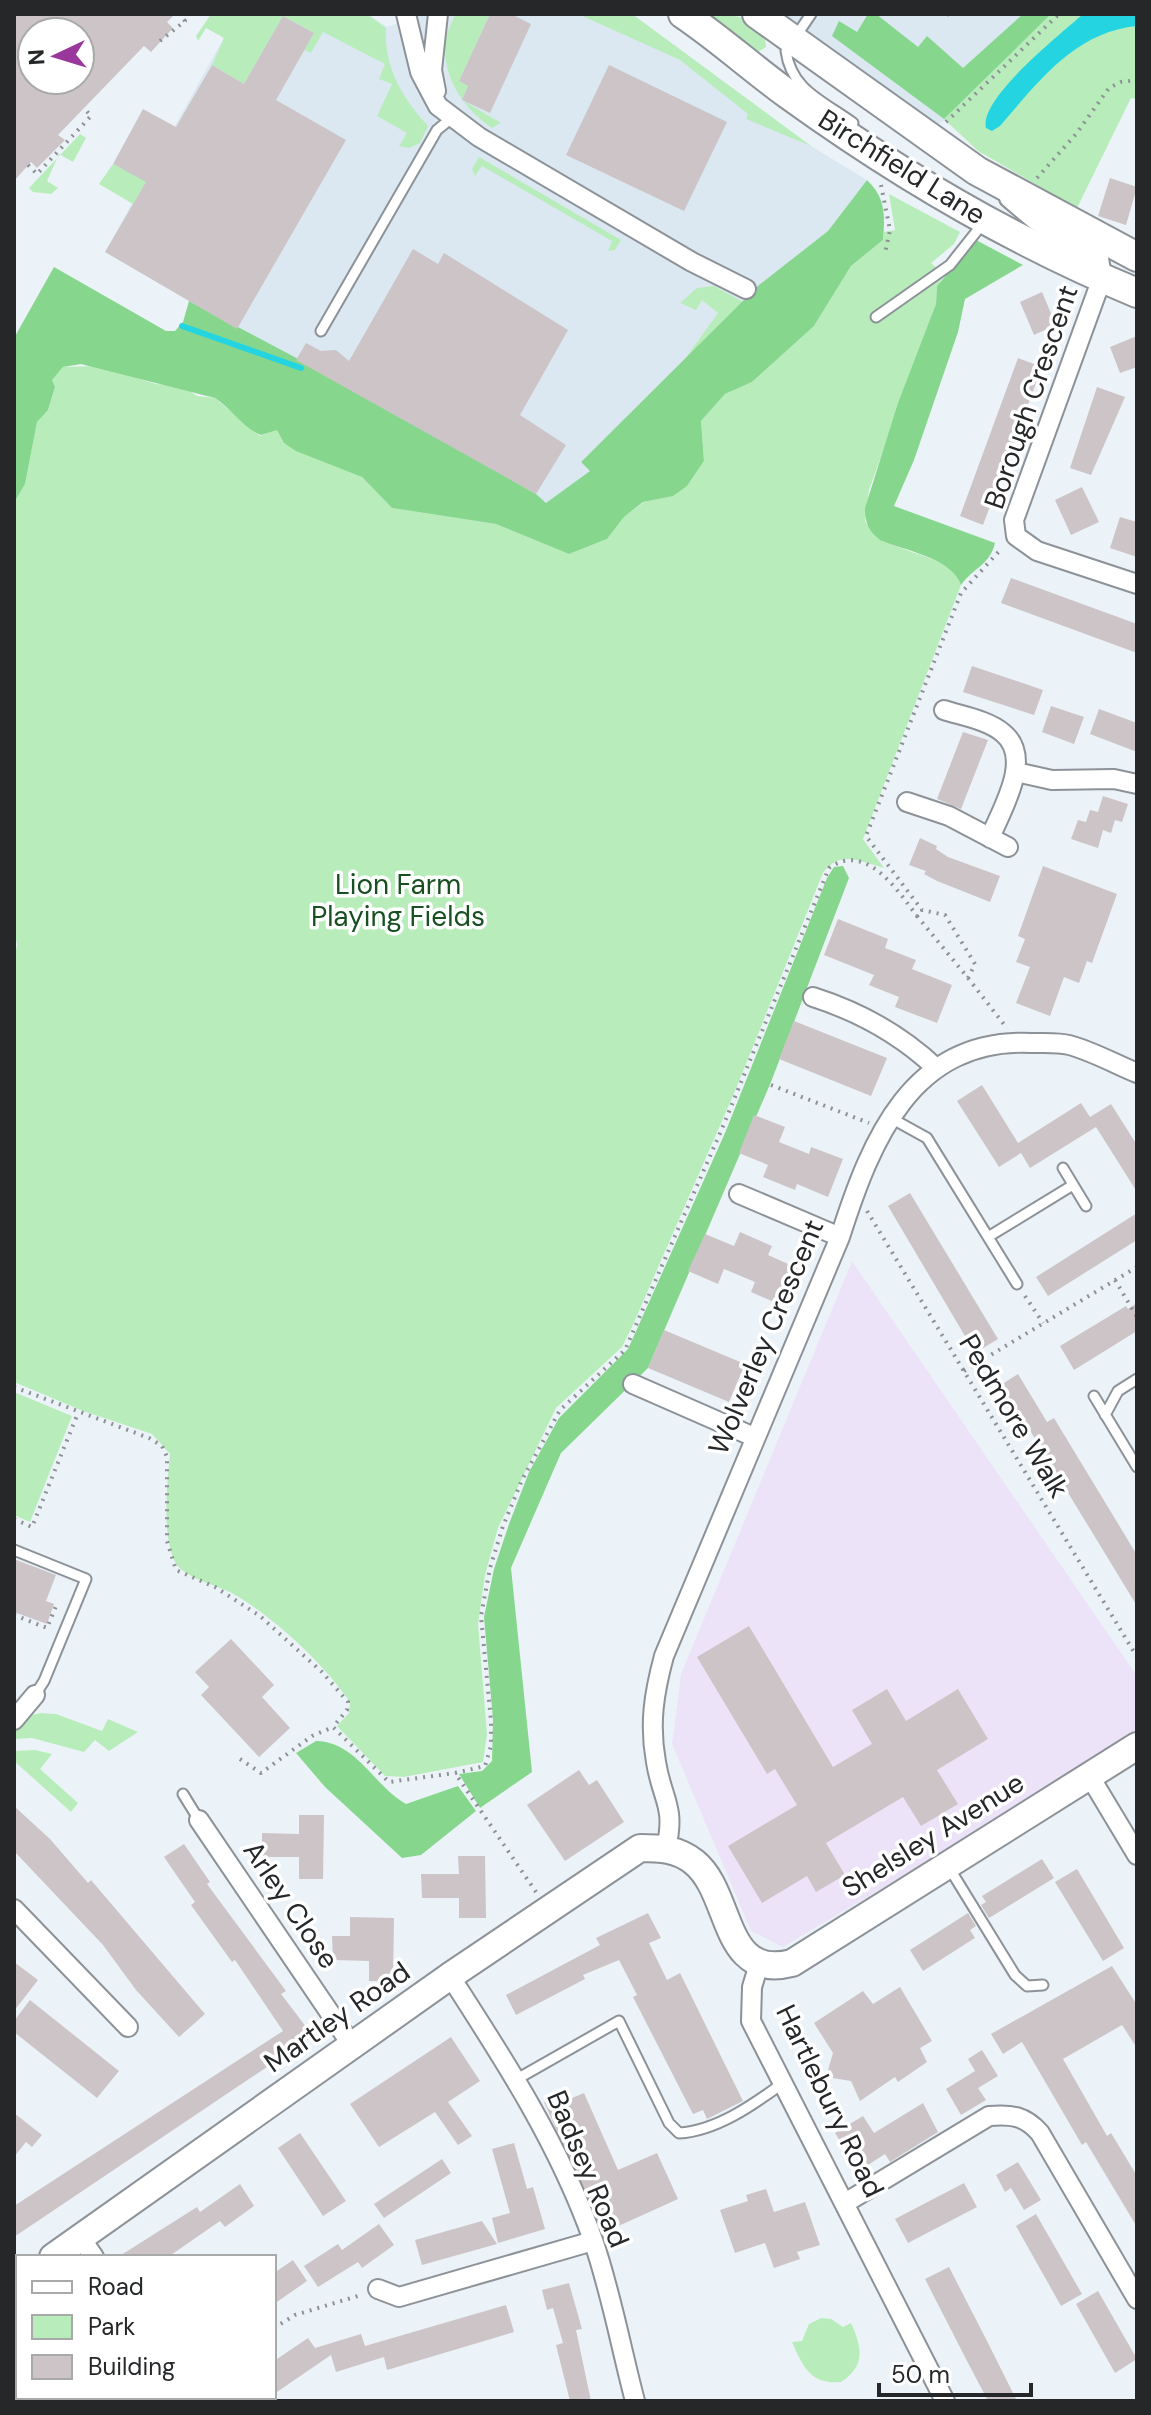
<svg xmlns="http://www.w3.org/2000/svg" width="1151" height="2415" viewBox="0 0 1151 2415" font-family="'DM Sans',sans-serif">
<rect width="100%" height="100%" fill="#ecf3f8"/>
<!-- built -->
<path fill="#dbe8f2" d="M237 14H367L387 27 423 14H632L811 146 867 180 828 231 759 285 581 462 590 471 546 504 536 494 105 252Z
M757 14H1098L923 135Z"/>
<!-- industrial -->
<path fill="#ede3f8" d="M852 1261 1137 1676V1737L783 1947 751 1931 672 1744 681 1674Z"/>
<!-- green -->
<path fill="#b8edbb" d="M211 14H367L386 28C384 68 402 97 428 126L420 143 409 148 399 146 407 133 377 116 392 84 379 79 385 64 323 32 311 53 304 50 314 33 283 16 244 84 212 65 224 38 206 28 198 41 196 36Z
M456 14H490L459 81 468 86 462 100 501 123 492 128C455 103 430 57 456 14Z
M578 14H632L811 146 746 119 748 114 680 60Z
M703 14C727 14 764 14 766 47L756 53Z
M1051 14H1137V99L1131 98 1077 208 978 151 944 119Z
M80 134 86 138 73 162 59 154 47 181 58 188 51 194 33 192 29 188Z
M479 157 621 240 615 250 608 251 612 241 482 166 475 176 472 169Z
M113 164 122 169 125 164 149 177 133 204 99 184Z
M889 194 960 232 954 244 931 263 945 275 937 286 936 304 869 490 865 521C886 559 949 548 961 585L863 839 884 868C861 862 840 849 823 873L735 1091 632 1327 622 1347 556 1408 498 1528 485 1575 478 1624 487 1734 483 1762 404 1777 385 1776 337 1726 349 1713 350 1702C323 1663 278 1621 237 1596 220 1585 182 1579 174 1560 162 1531 167 1485 170 1454L152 1434 83 1411 14 1382V957L17 945 14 929V503L25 484 37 421 48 410 55 387 51 381 63 367 97 366 156 384 182 386 197 396 215 398 260 436 277 429 284 443 362 477 392 508 496 524 569 554 607 539 624 517 644 502 673 495 687 486 704 461 701 421 725 394 752 382 814 326 851 266 883 240 884 232 895 230Z
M714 286 743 302 682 363 718 313 702 300 696 310 680 303 697 288Z
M14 1392 72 1416 30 1522 14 1515Z
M41 1713 56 1714 102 1731 108 1719 138 1732 109 1751 95 1740 84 1752 32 1738 14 1739V1731L28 1716Z
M35 1750 52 1754 40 1769 78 1803 71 1812 14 1761V1751Z
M821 2318 831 2319 843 2327 851 2323C862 2347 866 2366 841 2382 811 2385 803 2367 792 2342L802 2341 809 2324Z"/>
<!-- forest -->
<path fill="#86d78d" d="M868 14H876L918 47 927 36 963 68 1023 14H1051L944 119 832 36 839 21 857 32Z
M867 180C886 198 885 216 883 240L851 266 814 326 752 382 725 394 701 421 704 461 687 486 673 496 643 502 624 517 607 539 569 554 496 524 392 508 362 477 296 451 284 443 277 430 261 435C243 428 232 409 215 398L81 364 63 367 52 380 55 387 48 410 37 422 25 484 14 503V338L54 267 166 331H175L183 322 189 301 338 380 536 494 546 503 590 471 581 462 759 285 828 231Z
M976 240 1023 265 965 299 958 332 914 460 894 506 995 543C990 565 973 568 961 585 952 558 906 551 880 540 868 530 865 523 865 508L898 403 936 304 937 286Z
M843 866 849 878 771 1082 648 1368 561 1453 511 1568 532 1772 480 1808 459 1774 482 1771 492 1761 493 1720 484 1617 494 1569 509 1524 529 1472 559 1418 628 1349 725 1133 827 878 834 867Z
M316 1741C357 1742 373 1785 406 1804L458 1786 476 1811 421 1855 402 1858 325 1787 296 1753Z"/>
<!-- water -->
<path fill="#25d4e1" d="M1083 14H1137V26C1075 32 1039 81 1000 126L992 131 986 128C979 98 1061 34 1083 14Z"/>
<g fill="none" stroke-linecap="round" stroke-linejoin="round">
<!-- stream -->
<path stroke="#25d4e1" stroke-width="6" d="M182 326 301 368"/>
</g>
<!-- building -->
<path fill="#ccc4c7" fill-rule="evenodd" d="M14 14H175L167 22 173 28 151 52 144 46 58 135 65 140 37 168 31 162 14 181ZM32 32H80V80H32Z
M490 14H511L531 24 490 113 462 100 468 86 459 81Z
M283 16 314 33 276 100 346 140 237 329 105 252 146 182 113 164 143 109 176 127 212 65 244 84Z
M609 65 727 122 684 211 566 155Z
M1110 178 1137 187 1126 225 1098 216Z
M413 249 438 264 444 253 568 330 520 415 566 445 536 494 296 360 306 343 321 351 336 350 349 361Z
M1042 292 1056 325 1034 335 1020 302Z
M1137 336V367L1120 373 1110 347Z
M1018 358 1042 367 983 525 960 516Z
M1097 387 1125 397 1091 475 1070 468Z
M1082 487 1099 522 1071 535 1055 500Z
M1120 517 1137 522V557L1110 548Z
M1011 578 1137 624V653L1001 603Z
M972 666 1043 690 1034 715 963 692Z
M1051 706 1084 717 1074 744 1042 732Z
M1099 709 1137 723V752L1090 734Z
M963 732 988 740 961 809 937 799Z
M1103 796 1128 804 1122 822 1115 820 1111 833 1103 830 1098 848 1071 839 1078 820 1086 822 1090 810 1098 812Z
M920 838 937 846 936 849 948 857 1000 876 990 902 937 881 924 874 926 871 909 865Z
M1043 866 1117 894 1092 963 1087 961 1079 983 1064 977 1050 1016 1016 1003 1030 967 1016 962 1025 939 1018 936Z
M838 919 888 939 885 948 916 960 912 969 952 985 937 1023 895 1007 899 997 869 985 874 975 824 955Z
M794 1021 887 1058 871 1096 779 1059Z
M982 1085 1018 1143 1081 1103 1090 1117 1111 1104 1137 1145V1192L1096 1127 1030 1168 1021 1153 999 1167 957 1101Z
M754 1115 785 1127 779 1142 809 1154 811 1147 843 1159 828 1197 797 1184 795 1190 763 1177 768 1165 739 1153Z
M910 1193 998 1339 975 1353 888 1206Z
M1137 1213V1240L1048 1296 1036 1277Z
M740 1232 772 1246 768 1255 797 1268 781 1305 751 1292 755 1282 724 1269 718 1284 688 1271 705 1234 734 1246Z
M1137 1303V1331L1074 1370 1060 1346 1126 1306 1128 1309Z
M664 1330 745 1364 729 1402 648 1368Z
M1018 1374 1047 1422 1054 1418 1137 1555V1606L1031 1432 1025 1436 996 1388Z
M14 1559 56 1575 46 1601 54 1604 47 1624 14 1612Z
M749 1626 833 1767 872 1744 852 1710 887 1689 906 1721 958 1689 988 1739 937 1770 958 1804 921 1826 903 1797 826 1843 845 1875 816 1892 807 1876 762 1903 728 1846 797 1805 775 1769 767 1774 697 1657Z
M231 1639 274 1685 262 1697 290 1728 259 1757 201 1695 209 1687 195 1672Z
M579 1770 589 1785 597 1780 624 1822 565 1861 527 1805Z
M14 1806 50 1839 88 1883 91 1880 205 2014 179 2037 136 1990 103 1945 14 1851Z
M299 1815H324L323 1879H299V1857H262V1833L299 1834Z
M184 1844 210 1882 207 1884 286 1991 281 1994 313 2036 14 2237V2206L283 2031 235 1960 232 1962 191 1905 195 1902 164 1857Z
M458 1856H485L486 1918H459V1898H422L421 1874H459Z
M1042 1859 1054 1878 989 1918 981 1905 986 1902 982 1896Z
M1077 1869 1124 1948 1103 1961 1055 1882Z
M648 1913 661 1938 649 1943 667 1980 680 1973 743 2101 707 2119 703 2110 693 2114 633 1997 637 1995 619 1960 583 1975 585 1979 516 2015 506 1995 600 1945 596 1938Z
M968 1913 976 1926 970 1930 975 1938 923 1971 910 1950Z
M350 1917 394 1918 393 1981H369V1961L333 1960 332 1936H350Z
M14 1962 38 1980 14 2011Z
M1112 1966 1137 2005V2048L1122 2025 1063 2059 1107 2136 1111 2133 1137 2176V2227L1086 2142 1082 2145 1022 2042 1003 2054 991 2034Z
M900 1987 932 2041 920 2048 927 2062 898 2082 895 2077 860 2101 851 2081 826 2077 833 2053 814 2023 863 1991 873 2004Z
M30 2000 119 2071 97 2098 14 2032V2021Z
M451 2037 480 2081 448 2102 472 2136 458 2145 435 2112 379 2147 350 2104Z
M982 2050 998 2076 978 2088 986 2100 961 2115 946 2089 975 2071 968 2059Z
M569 2091 572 2098 584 2093 618 2170 657 2153 678 2199 603 2233 544 2102Z
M923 2103 938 2132 890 2162 885 2154 868 2165 858 2149 849 2155 835 2133 863 2116 874 2133Z
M14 2113 42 2135 32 2147 26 2142 14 2157Z
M300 2133 346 2201 323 2216 278 2148Z
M514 2143 527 2189 533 2187 545 2229 498 2243 492 2218 510 2213 492 2149Z
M442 2159 451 2173 384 2218 374 2204Z
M1018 2162 1041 2200 1024 2210 1011 2188 1005 2192 996 2175Z
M964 2183 977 2207 908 2243 895 2219Z
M240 2184 254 2206 225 2227 220 2221 168 2257H118L197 2207 200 2212Z
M766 2189 774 2212 805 2202 820 2245 797 2252 800 2259 774 2268 765 2243 735 2253 720 2210 748 2201 746 2195Z
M1036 2214 1082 2294 1061 2306 1016 2226Z
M482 2221 497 2244 422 2265 415 2240Z
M379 2224 394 2245 362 2268 358 2262 318 2287 304 2266 338 2244 342 2250Z
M293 2260 307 2281 274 2304V2273Z
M949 2267 987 2341 1017 2401H988L966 2359 925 2279Z
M569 2283 582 2329 576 2330 591 2401H570L556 2345 563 2343 553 2308 547 2310 542 2290Z
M1098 2291 1137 2359 1115 2373 1076 2304Z
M506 2305 514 2332 387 2370 384 2357 336 2372 331 2355 274 2394V2361L308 2338 315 2348 361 2334 365 2346Z"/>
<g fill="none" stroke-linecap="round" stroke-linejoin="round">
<defs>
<path id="lane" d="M811 14 786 51C791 90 823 101 853 123
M876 317 950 265 984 222
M321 331 437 130 453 117
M889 1117 927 1138 1017 1284
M1063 1168 1086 1206
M988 1237 1073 1185
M1094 1396 1137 1467
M1105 1415 1118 1391 1137 1379
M14 1550 86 1579 44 1681 35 1695
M183 1794 199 1820
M948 1866 1015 1975 1027 1986 1043 1985
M517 2079 619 2021 669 2123 679 2133C716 2131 753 2105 783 2083"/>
<path id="street" d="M406 14 420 72 438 106 479 137 692 262 746 289
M436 91 432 70 438 14
M1009 198 1035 220 1099 258 1102 278 1014 520 1016 536 1037 551 1137 584
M944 710C962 716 988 720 1003 733 1034 758 1001 810 990 838
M1016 772 1052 780 1114 779 1137 784
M907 802 949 816 1008 847
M813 997C860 1012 900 1034 936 1068
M739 1194 840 1237
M633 1384 754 1437
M14 1720 35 1695
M1089 1775 1137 1855
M199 1820 353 2047
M666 1848C676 1806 662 1800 656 1762 649 1724 654 1693 664 1656L840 1237C871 1140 912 1037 1032 1043 1044 1043 1058 1042 1069 1045 1092 1051 1115 1064 1137 1073
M14 1909 128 2027
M759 1964 752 1987 751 2021 945 2401
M450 1976C505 2061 559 2144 593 2240 611 2292 621 2348 635 2401
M845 2203 989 2116C1012 2114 1025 2116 1040 2133L1137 2299
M81 2238 94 2257
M378 2289 399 2297 593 2241
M189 2397 193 2401"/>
<path id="secondary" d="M53 2257 450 1976 640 1848C660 1848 678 1849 694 1862 733 1893 721 1981 792 1963L1137 1746
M14 2284 18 2281"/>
<path id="primary" d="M683 14C720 39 753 69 789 95 897 173 1014 242 1137 293
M757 14 977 171 1137 257"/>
</defs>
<!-- lane casing -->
<use href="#lane" stroke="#8c9297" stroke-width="13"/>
<!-- street casing -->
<use href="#street" stroke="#8c9297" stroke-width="22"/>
<!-- secondary casing -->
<use href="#secondary" stroke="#8c9297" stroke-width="30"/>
<!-- primary casing -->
<use href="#primary" stroke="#8c9297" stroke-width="32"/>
<!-- path -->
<path stroke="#8d9195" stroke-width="4" stroke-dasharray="2 6" stroke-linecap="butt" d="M948 14 951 17 954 14
M160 41 185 21 179 14
M946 122 1059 14
M28 165 37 174 91 116 84 108
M1037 178 1076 134 1109 88 1121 82 1137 80
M881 185 890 230 885 253
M917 916 968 978 975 964 945 915 922 910 866 836 961 593 1002 548
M968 978 1006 1027
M771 1085 869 1123
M867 1211 1137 1657
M1115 1280 1137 1317
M1025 1296 1043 1323
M964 1371 1137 1267
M14 1387 149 1438 162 1446 167 1457V1541L176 1570 215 1587 260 1616 322 1672 348 1702 347 1710 333 1727
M14 1519 32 1527 78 1413
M14 1615 47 1628 56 1606
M240 1759 261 1773 312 1736 333 1727 389 1782 455 1773
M536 1892 455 1773 485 1766 491 1746V1721L481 1616 490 1568 503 1526 522 1480 560 1410 625 1350 721 1131 829 868C866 841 898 891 917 916L922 910
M274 2328 295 2315 361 2295"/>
<!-- lane -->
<use href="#lane" stroke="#fff" stroke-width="9"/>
<!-- street -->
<use href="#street" stroke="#fff" stroke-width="18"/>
<!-- secondary -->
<use href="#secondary" stroke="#fff" stroke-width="26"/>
<!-- primary -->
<use href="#primary" stroke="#fff" stroke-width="28"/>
</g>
<g text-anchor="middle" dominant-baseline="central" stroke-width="7" stroke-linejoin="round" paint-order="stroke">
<!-- street labels -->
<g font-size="28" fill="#252729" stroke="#fff">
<text transform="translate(902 167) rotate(32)">Birchfield Lane</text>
<text transform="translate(1031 397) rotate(-71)">Borough Crescent</text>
<text transform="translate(766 1337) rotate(-67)">Wolverley Crescent</text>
<text transform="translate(1014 1416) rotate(59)">Pedmore Walk</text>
<text transform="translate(933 1835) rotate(-32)">Shelsley Avenue</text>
<text transform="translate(291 1905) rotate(56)">Arley Close</text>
<text transform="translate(337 2017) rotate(-35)">Martley Road</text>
<text transform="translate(830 2101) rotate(64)">Hartlebury Road</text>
<text transform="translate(588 2169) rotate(67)">Badsey Road</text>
</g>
<!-- park labels -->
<g font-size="28" fill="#185021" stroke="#fff">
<text x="398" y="884">Lion Farm<tspan x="398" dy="32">Playing Fields</tspan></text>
</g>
</g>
<!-- border -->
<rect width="1151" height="2415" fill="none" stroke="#252729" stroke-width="32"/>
<!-- legend -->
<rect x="16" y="2255" width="260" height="144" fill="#ffffff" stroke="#a8a9a9" stroke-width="2"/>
<rect x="32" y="2281" width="40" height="12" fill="#ffffff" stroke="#a8a9a9" stroke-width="2"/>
<text x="88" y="2295" font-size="24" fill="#252729">Road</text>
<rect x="32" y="2315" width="40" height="24" fill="#b8edbb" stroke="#a8a9a9" stroke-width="2"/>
<text x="88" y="2335" font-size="24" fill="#252729">Park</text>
<rect x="32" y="2355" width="40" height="24" fill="#ccc4c7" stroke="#a8a9a9" stroke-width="2"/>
<text x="88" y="2375" font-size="24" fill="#252729">Building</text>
<!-- north arrow -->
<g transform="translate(56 56) rotate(266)"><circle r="38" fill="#ffffff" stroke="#a8a9a9" stroke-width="2"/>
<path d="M0-6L14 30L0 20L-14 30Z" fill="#9a379d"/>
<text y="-12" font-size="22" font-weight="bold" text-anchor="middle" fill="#252729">N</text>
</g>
<!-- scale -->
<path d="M879 2383v12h152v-12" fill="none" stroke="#252729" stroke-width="4"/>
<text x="891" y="2383" font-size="24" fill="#252729" stroke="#ffffff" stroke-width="6" paint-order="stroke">50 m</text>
</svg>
